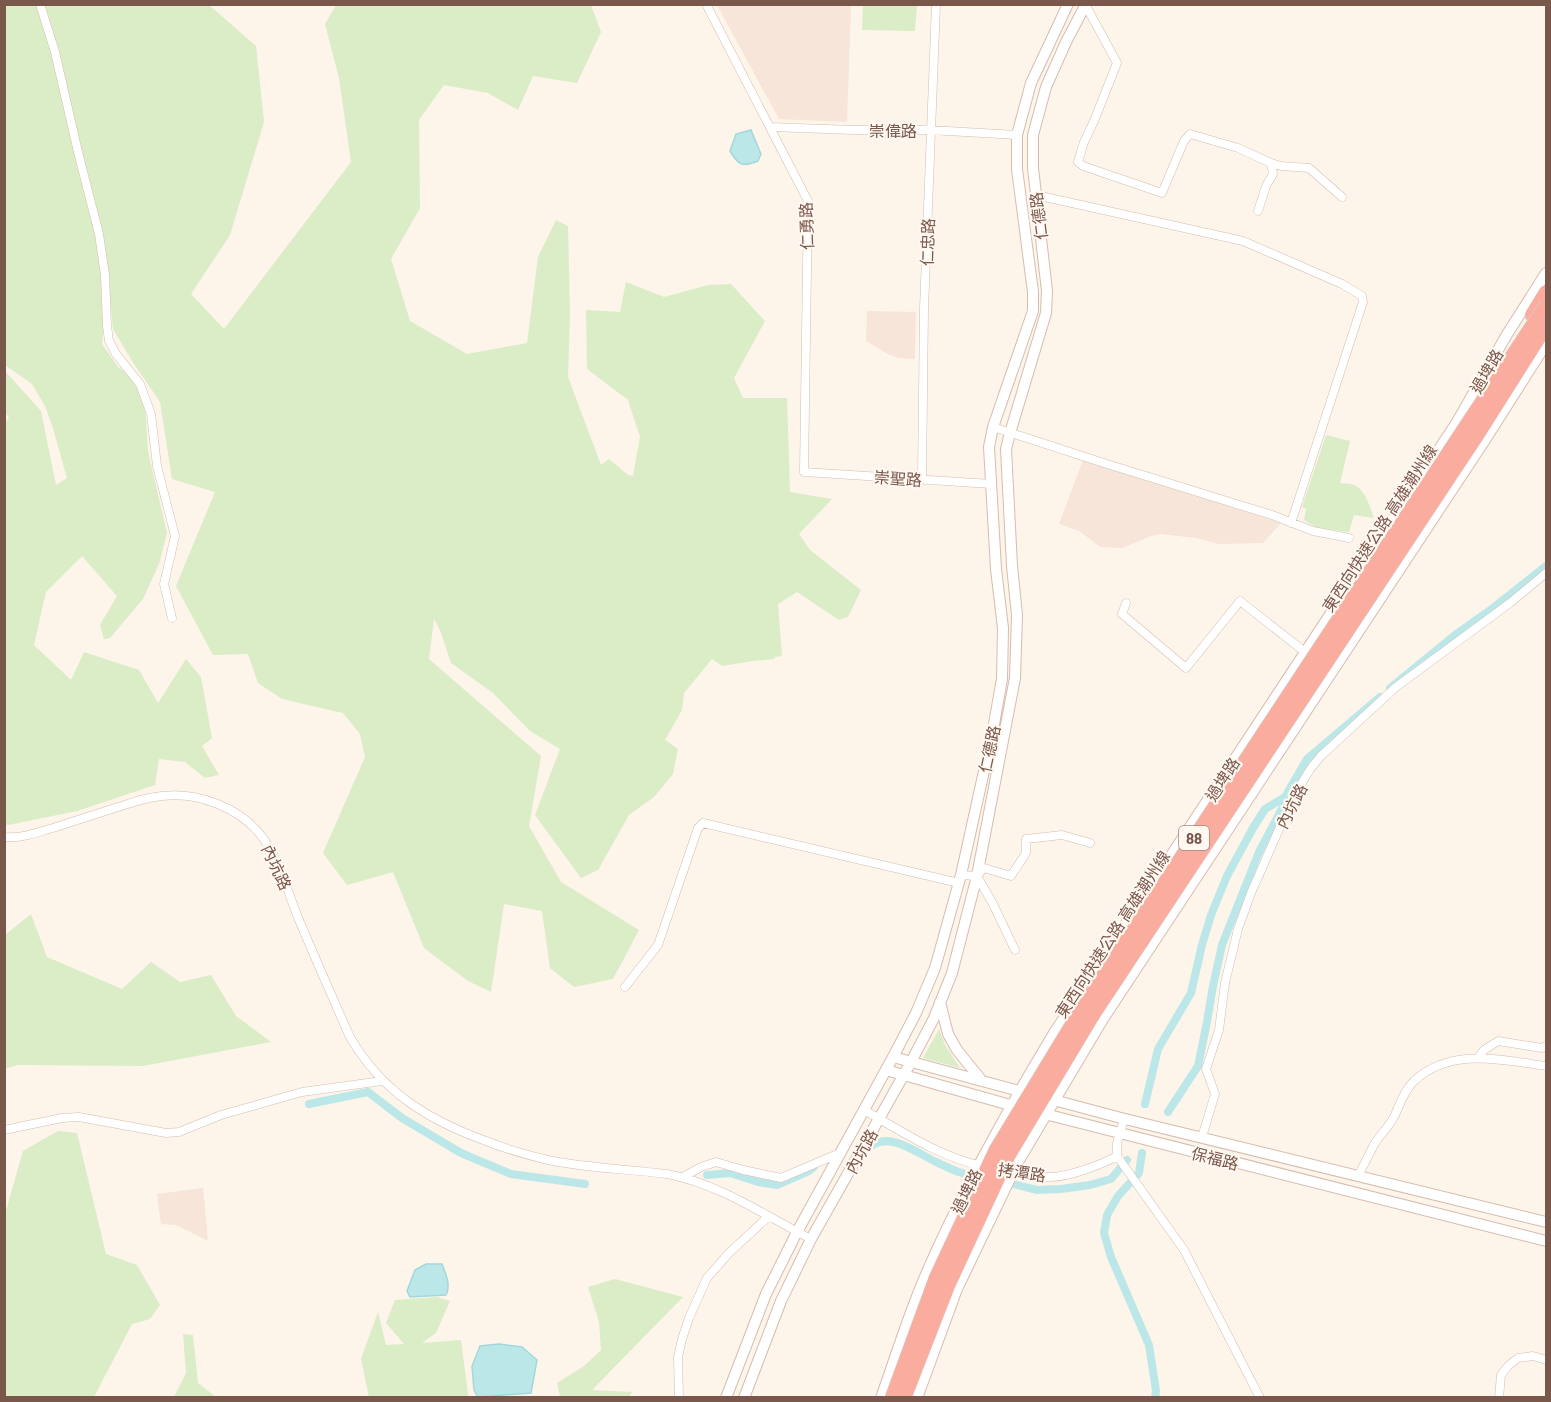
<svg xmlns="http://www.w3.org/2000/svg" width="1551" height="1402" viewBox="0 0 1551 1402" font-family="Barlow,'Noto Sans TC',sans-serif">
<rect width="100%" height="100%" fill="#fdf4ea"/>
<!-- residential -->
<path fill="#f6e5d8" d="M717 5H851L847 122 779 119Z
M867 311 916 312 915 359 898 358 888 354 866 341Z
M1083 460 1281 523 1263 543 1219 544 1196 538 1161 534 1151 536 1122 548 1101 547 1079 531 1059 524Z
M203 1188 208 1241 176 1225 161 1224 157 1194Z"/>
<!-- green -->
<path fill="#daedc7" d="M5 5H209L256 46 264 122 230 235 191 294 224 329 351 162 339 78 325 24 336 5H591L601 32 577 83 533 76 518 110 488 93 444 85 419 120 420 208 391 259 410 321 467 354 527 343 538 257 556 220 568 226 570 314 568 377 601 465 609 459 628 475 633 476 640 437 628 400 587 369 586 310 620 312 626 282 664 297 708 285 731 284 765 321 734 378 743 398H787L790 492 832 499 799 534 810 550 861 590 848 617 839 620 797 592 778 604 782 656 775 657 774 659 753 661 722 666 712 659 684 693 682 710 665 740 678 749 673 774 654 797 629 815 598 870 581 878 535 815 560 749 530 731 493 693 451 663 440 630 434 619 429 659 541 756 529 826 561 882 639 930 613 979 574 987 550 968 542 911 504 904 491 992 468 981 424 948 393 872 347 885 323 853 365 757 360 734 343 713 282 699 258 683 248 654 213 655 176 586 215 492 172 479 160 402 132 361 113 329 109 289 102 344 118 367 138 380 145 405 148 451 167 533 159 564 143 599 110 638 104 639 100 625 117 596 82 556 46 592 34 645 71 680 84 652 139 670 158 703 186 659 201 677 212 738 202 746 219 775 205 778 185 762 159 759 155 785 77 811 8 825 5 824 4 424 9 417 5 413 4 370 41 411 56 485 67 478 52 425 45 406 32 384 5 365Z
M863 5H917L915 31 862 30Z
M1326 435 1350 441 1340 483C1344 484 1351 483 1354 485 1366 490 1370 508 1374 518L1354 515 1349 532 1317 528 1304 520 1306 509 1302 507Z
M31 914 47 957 122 989 151 962 180 982 211 975 236 1016 271 1042 143 1066 17 1065 5 1069V935Z
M939 1029 945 1045 960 1068 923 1058Z
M58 1131 77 1133 106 1254 137 1265 160 1305 150 1319 132 1324 94 1397H5V1214L23 1151Z
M615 1279 683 1297 592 1390 632 1392 629 1397H560L557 1383 584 1366 601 1350 599 1322 588 1287Z
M437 1297 450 1301 436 1333 422 1343 461 1340 468 1395 466 1398 369 1397 361 1359 378 1312 386 1345 404 1344 386 1323 395 1300Z
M183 1334 193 1335 198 1383 216 1397H174L186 1373Z"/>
<!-- water -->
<path fill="#bce7e9" stroke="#a2d8db" stroke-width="1.5" d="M751 130 761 154 758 161C742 167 739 166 730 151L736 134Z
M426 1264H442C446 1274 451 1286 446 1295L410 1297 407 1291 415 1270Z
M499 1344 522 1347 537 1360 531 1393 478 1397 474 1390 472 1366 480 1346Z"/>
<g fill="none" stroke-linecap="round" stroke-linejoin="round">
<!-- canal -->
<path stroke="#bce7e9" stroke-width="8" d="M1390 688 1455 635 1493 608 1546 566
M309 1104 368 1092 402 1118 461 1153 511 1174 585 1184
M1145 1104 1158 1049 1191 993 1202 945 1211 915 1227 876 1253 828 1265 809 1285 797
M1168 1112 1198 1066 1207 1022 1213 986 1222 945 1259 852 1284 805 1285 797 1307 759 1380 697
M873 1145C892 1132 920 1155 938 1163 951 1169 963 1175 978 1177
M1142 1153 1139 1173 1118 1196 1107 1215 1104 1233 1111 1257 1149 1345 1156 1391 1155 1398
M707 1175 730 1173 758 1182 777 1185 809 1171 814 1167
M1005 1182 1037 1190 1061 1189 1090 1185 1111 1179 1127 1160"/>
<defs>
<path id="street" d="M40 4 55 52 78 152 99 234 105 275 107 326 109 341 116 354 140 384 151 414 157 466 175 536 164 584 172 618
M706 4 808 201 804 472 992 484
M1085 4 1117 63 1094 121 1084 142 1078 162 1083 166 1162 193 1184 141 1190 134 1238 148 1271 163 1281 166 1309 168 1342 197
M770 127 853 130H930L1017 135
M1036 195 1243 241 1342 284 1362 296 1363 302 1291 523
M1258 211 1266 186 1273 174 1271 163
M993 427 1107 464 1272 515 1313 531 1349 538
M922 480 924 309 936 4
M1126 603 1122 614 1186 668 1240 601 1305 652
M4 837C21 839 38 832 53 828 75 821 97 814 118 807 128 804 139 800 149 798 194 788 247 807 270 849 283 871 289 896 299 920 316 960 333 999 350 1037 382 1092 428 1120 486 1141 506 1149 527 1155 548 1160 586 1168 627 1169 667 1174 720 1184 764 1215 811 1239
M961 875 977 876 993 904 1015 950
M978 875 984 868 1011 876 1026 853V839L1062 835 1090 843
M625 987 658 945 698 828 703 823 959 883
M1478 1058 1484 1050 1498 1041 1542 1048 1546 1046
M864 1110C901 1131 940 1157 982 1166
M1124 1119 1117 1143V1156L1184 1250 1260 1398
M4 1130 62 1118 79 1117 166 1133 179 1132 221 1115 302 1092 382 1081
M1202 1137 1215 1094 1206 1069 1219 1030 1225 983 1238 929 1251 893 1280 827 1303 781 1311 768 1321 756 1396 687 1510 603 1546 573
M1008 1172C1022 1175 1036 1177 1050 1177 1068 1177 1101 1165 1117 1156
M1358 1176C1364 1165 1369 1154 1375 1143 1381 1134 1389 1126 1394 1117 1400 1104 1404 1091 1414 1081 1450 1047 1503 1060 1546 1066
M683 1177 701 1167 716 1162 743 1170 781 1178 840 1153
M679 1398 678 1357 682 1339 689 1318 707 1278 729 1253 769 1216
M1499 1398 1501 1375 1508 1366 1518 1358 1533 1356 1546 1360"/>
<path id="secondary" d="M940 1002 948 1034 957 1050 982 1081
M893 1057 1023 1092
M886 1070 1017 1107
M1050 1099 1121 1118 1546 1222
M1041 1113 1546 1241
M726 1398 766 1294 797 1232 893 1057 916 1013 935 968 961 875 992 735 1002 679 1003 628 996 569 989 447 993 427 1033 311V292L1017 169V135L1031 83 1068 4
M744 1398 781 1301 811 1239 911 1062 934 1018 952 973 977 876 1015 678 1017 615 1012 566 1006 449 1010 433 1046 313 1047 291 1033 168V135L1046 87 1066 42 1086 4
M881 1398C896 1356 909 1313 927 1272 963 1189 1007 1111 1054 1033L1457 422 1506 336 1546 273
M917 1398 957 1289 1018 1162 1103 1019 1485 440 1546 344"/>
<path id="highway" d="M1532 315 1546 292"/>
</defs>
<!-- street casing -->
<use href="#street" stroke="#d3bdb1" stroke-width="9"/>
<!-- secondary casing -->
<use href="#secondary" stroke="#d7bcae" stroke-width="12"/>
<!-- highway casing -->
<use href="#highway" stroke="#dad0cd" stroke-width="15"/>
<!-- street -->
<use href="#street" stroke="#fff" stroke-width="8"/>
<!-- secondary -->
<use href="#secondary" stroke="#fff" stroke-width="10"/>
<!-- highway -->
<use href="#highway" stroke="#faad9f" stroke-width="14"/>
<defs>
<path id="highway-bridge" d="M892 1398 936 1278 996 1150 1084 1005 1546 305
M904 1398 948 1285 1008 1156 1094 1013 1477 435 1546 326"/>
</defs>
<!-- highway-bridge casing -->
<use href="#highway-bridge" stroke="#dad0cd" stroke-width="15" stroke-linecap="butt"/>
<!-- highway-bridge -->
<use href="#highway-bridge" stroke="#faad9f" stroke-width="14"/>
</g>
<g text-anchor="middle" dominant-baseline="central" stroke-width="4.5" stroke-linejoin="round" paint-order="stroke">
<!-- shield labels -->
<rect fill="#fff8f1" stroke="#a2877d" stroke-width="1.5" x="1179" y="826" width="30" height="24" rx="4.5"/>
<g font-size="15" font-weight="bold" fill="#7a574b">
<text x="1194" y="838">88</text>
</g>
<!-- street labels -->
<g font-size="16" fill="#7a574b" stroke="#fff8f1">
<text x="893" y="130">崇偉路</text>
<text transform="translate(1038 216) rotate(-97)">仁德路</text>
<text transform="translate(806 226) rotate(-92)">仁勇路</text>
<text transform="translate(927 242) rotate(-88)">仁忠路</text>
<text transform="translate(1486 371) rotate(-60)">過埤路</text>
<text transform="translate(898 478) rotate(4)">崇聖路</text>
<text transform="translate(1379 528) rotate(-57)">東西向快速公路 高雄潮州線</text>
<text transform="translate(989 749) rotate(-78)">仁德路</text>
<text transform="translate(1222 779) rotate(-57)">過埤路</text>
<text transform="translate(1291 806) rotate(-63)">內坑路</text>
<text transform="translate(277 867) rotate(65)">內坑路</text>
<text transform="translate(1112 934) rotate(-57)">東西向快速公路 高雄潮州線</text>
<text transform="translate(861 1151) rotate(-61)">內坑路</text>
<text transform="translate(1215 1158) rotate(14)">保福路</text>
<text transform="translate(1022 1172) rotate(8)">拷潭路</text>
<text transform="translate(966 1191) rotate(-64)">過埤路</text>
</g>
</g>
<!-- border -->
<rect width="1551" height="1402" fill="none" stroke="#7a574b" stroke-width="12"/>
</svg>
